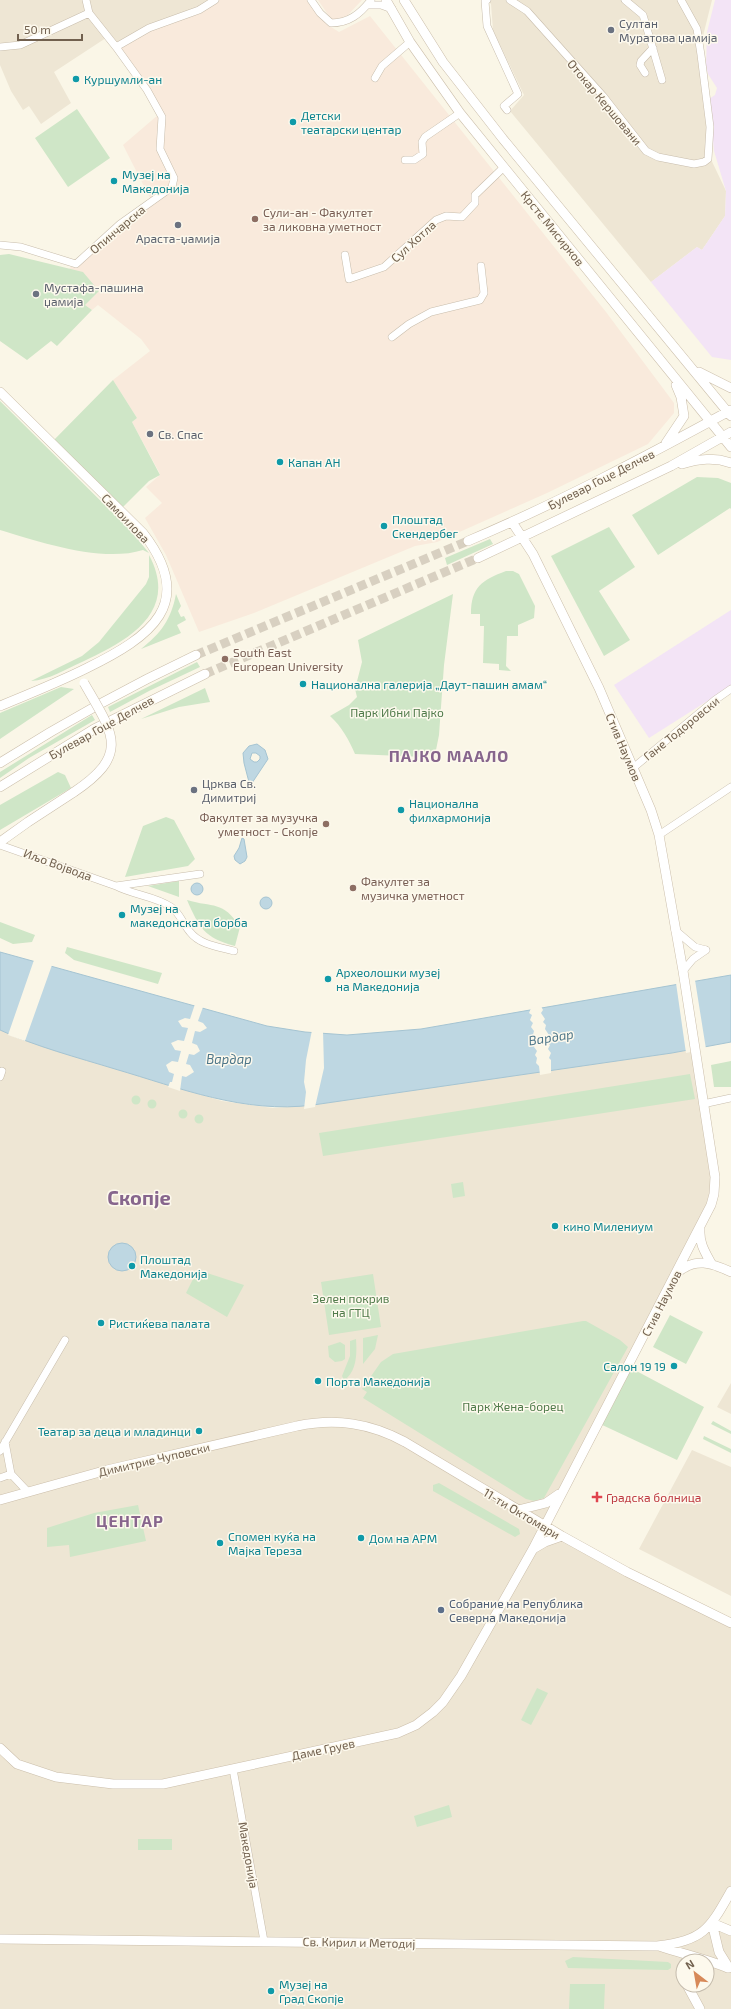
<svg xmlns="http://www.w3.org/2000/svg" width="731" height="2009" viewBox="0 0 731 2009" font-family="'Exo 2',sans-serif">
<rect width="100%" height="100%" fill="#faf6e7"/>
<!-- residential -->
<path fill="#eee6d4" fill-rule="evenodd" d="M0 0H208L198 7 116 43 109 36 54 72 71 103 41 124 29 106 23 110 11 91 0 65Z
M487 0H712L701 44 708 82 707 151 726 191 725 216 702 250 697 247 651 282 510 111 524 95 493 30 491 4Z
M0 1030 82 1059 222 1101 273 1108 313 1105 695 1049 715 1187 544 1526 731 1623V1891L712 1923 731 1931V2009H0ZM683 1961H707V1985H683Z
M731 1383V1414L717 1407Z
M692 1450 731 1467V1596L639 1549Z"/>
<!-- commercial -->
<path fill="#f9eadc" d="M208 0H311L328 25 339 32 370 16 606 312 674 403V413L648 444 547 493 437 542 415 546 254 613 199 632 166 555 145 518 162 503 146 487 160 475 159 472 132 422 137 418 113 380 150 351 141 339 98 305 92 310 85 305 99 291 69 269 109 231 150 198 123 145 158 115 116 43 146 27 198 7Z
M318 0H362L347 16 333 22Z"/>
<!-- education -->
<path fill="#f3e4f6" d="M715 0H731V360L712 357 651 282 697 247 702 250 725 216 726 191 714 151 709 99 715 95 717 88 708 74 706 66 707 32Z
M731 610V686L649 738 614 685Z"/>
<!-- green -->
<path fill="#cfe6c7" d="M77 109 110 158 68 187 35 138Z
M9 254 83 272 99 291 85 305 92 310 57 346 51 341 27 360 0 341V255Z
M113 380 137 418 132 422 160 475 149 481 120 510 51 443Z
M0 401 130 530 149 553 143 550C102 563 40 542 0 530Z
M697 477 718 478 731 483V509L730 508 658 555 632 515Z
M609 527 635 567 599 591 630 640 604 656 551 556Z
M490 539 493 544 447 565 445 558Z
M149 555C180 613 127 641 82 662 66 669 49 680 31 681L82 656 99 642 146 584 149 577Z
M506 571H513L519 574 535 606 534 618 518 625V636H507L506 666 511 671 499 670V664L483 663 484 626H480V614H471C471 587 482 580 506 571Z
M176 594 181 606 178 611 181 617 184 616 186 620 177 625 181 633 141 649C161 633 171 620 176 594Z
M453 594 444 665 439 735 436 750 424 757 355 754C349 740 342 727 330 716L349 705 357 697 355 689 362 662 358 640Z
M197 662 200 667 149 691 110 712 108 707Z
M61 687 74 689 0 739V713Z
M205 688 210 702 179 707 141 719Z
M92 715 95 720 29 758 0 778V772Z
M58 772 65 775 71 788 0 830V805Z
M166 817 174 820 195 859 188 866 125 877 143 826Z
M179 881V897L148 886Z
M187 900C213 908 223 900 240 927L235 946C204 938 199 927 187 900Z
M0 922 35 935 32 942 13 944 0 938Z
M67 947 162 973 158 984 74 960 65 953Z
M731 1061V1087H714L711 1065Z
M690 1074 695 1099 323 1156 319 1133Z
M131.5 1100a4.5 4.5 0 1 1 9 0a4.5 4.5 0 1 1-9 0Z
M147.5 1104a4.5 4.5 0 1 1 9 0a4.5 4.5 0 1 1-9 0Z
M178.5 1114a4.5 4.5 0 1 1 9 0a4.5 4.5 0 1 1-9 0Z
M194.5 1119a4.5 4.5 0 1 1 9 0a4.5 4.5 0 1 1-9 0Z
M463 1182 465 1196 453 1198 451 1184Z
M204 1272 244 1285 227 1317 186 1293 194 1277 203 1278Z
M373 1274 381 1327 329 1335 321 1282Z
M670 1315 703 1332 686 1364 653 1347Z
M583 1321H586L620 1340 628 1347 544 1498 534 1501 526 1499 363 1398 367 1392 362 1389 381 1362 393 1354Z
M378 1335 375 1349 363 1364V1338Z
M356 1339C357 1353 357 1372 344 1380L342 1376 350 1356V1341Z
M340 1342 345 1345V1359L342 1361 335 1362 329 1357 328 1346Z
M627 1366 704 1407 677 1460 598 1423Z
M713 1421 731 1431V1434L711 1424Z
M704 1436 731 1449V1453L703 1439Z
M439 1483 519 1529 520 1534 515 1537 433 1491V1485Z
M138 1505 146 1541 70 1557 69 1545 47 1547V1528L94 1513Z
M537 1688 548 1693 531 1725 521 1720Z
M449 1805 452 1817 417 1827 414 1816Z
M138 1839H172V1850H138Z
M573 1957 668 1962 671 1964V1968L668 1970 568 1968 565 1961Z
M570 1984H605L604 2009H569Z"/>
<!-- water -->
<path fill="#bed7e2" stroke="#a5c4d2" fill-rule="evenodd" d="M257 744 265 750 268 759 250 786 244 763 243 753 249 746ZM252 753H256L260 756V759L257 762H254L250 759Z
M242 838 244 839 247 857 245 861 240 864 235 860 234 856 239 848Z
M191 889a6 6 0 1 1 12 0a6 6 0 1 1-12 0Z
M260 903a6 6 0 1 1 12 0a6 6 0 1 1-12 0Z
M0 952 267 1026 305 1032 347 1035 421 1029 731 975V1042L672 1053 313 1105C244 1114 180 1088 115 1069 79 1058 34 1046 0 1030Z
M108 1257a14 14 0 1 1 28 0a14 14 0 1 1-28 0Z"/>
<!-- pier -->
<path fill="#faf6e7" d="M34 960 52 965 25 1041 8 1035Z
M695 980 706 1049 686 1053 676 983Z
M195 1004 203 1007 198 1021 203 1023 207 1028 200 1032 195 1031 192 1043 197 1045 200 1051 194 1055 189 1054 186 1064 190 1065 194 1072 186 1077 182 1076 180 1091 168 1087 170 1082H172L174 1074 169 1072 166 1065 172 1061 178 1062 181 1051 175 1050 171 1043 178 1040 184 1041 188 1028 182 1027 178 1021 185 1018 190 1019Z
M541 1006 543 1010 541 1013 545 1019 543 1022 546 1025 545 1029 549 1035 547 1042 550 1045 548 1049 551 1053 549 1058 551 1060V1073L540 1075 539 1066 536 1063 537 1058 535 1055 537 1051 534 1047 536 1043 532 1038 534 1031 531 1027 533 1023 530 1020 532 1015 529 1013 531 1008Z
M312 1030 323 1031 324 1068 315 1107 304 1109 306 1092 304 1082 306 1060Z"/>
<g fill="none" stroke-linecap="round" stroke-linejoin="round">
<!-- secondary-tunnel -->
<path stroke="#d8d0c1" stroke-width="9" stroke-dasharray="9 4.5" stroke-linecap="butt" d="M196 655 468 541
M205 674 478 558"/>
<defs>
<path id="street" d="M311 0 320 13 331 23C349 23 360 14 371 0
M487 0 485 1 487 26 518 94 504 106 507 110
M510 0 527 11 603 96 646 151 658 157 694 164 704 162 708 159 710 127 701 55 697 29 681 0
M625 0 643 15 662 80
M367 5H381L392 9
M0 47 20 45 89 13
M116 47 149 28 199 10 215 0
M645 73 640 65 641 61 653 48
M375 78 382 66 410 42
M405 160H414L423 154 422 142 425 137 460 113
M0 245 21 247 76 264 120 224 172 187 174 178 160 149 162 117 147 90 116 47 89 13 86 0
M345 255 349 279 384 267 436 220 446 216 462 217 475 203V195L503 168
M392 337 409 324 431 312 480 300 484 293 481 266
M633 768 715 700 731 689
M659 835 731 787
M0 845 116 886 200 874
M116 886C133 895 155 896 171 907 180 913 183 924 190 932 200 945 219 947 234 951
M675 930 695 947 706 950
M683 971 693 959 706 950
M0 1077 2 1071
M703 1104 731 1098
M5 1442 11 1474 27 1491
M0 1451 65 1340
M0 1478 11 1474
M233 1769 264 1941"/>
<path id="secondary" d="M386 0 410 42 460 113 731 447
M404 0 443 62 503 139 731 416
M699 372 731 388
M0 392 143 533C198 604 150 637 87 668 59 682 29 694 0 706
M666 443 684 416 681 397 676 385
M682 464C699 459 714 457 731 463
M468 541C558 503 645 457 731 410
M478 558 671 466 731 432
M0 763C63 723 128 687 196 655
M0 787 94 729 205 674
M0 842 28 822 74 792
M700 1229C699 1243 705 1252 711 1263
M677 1273C695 1257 712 1263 731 1272
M0 1500 107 1470 297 1426C336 1418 370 1423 405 1442L562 1536 627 1572 731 1623
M518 1510 546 1503 559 1494
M533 1549 545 1542 562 1536
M0 1748 17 1764 56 1777 113 1784H163L398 1733 416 1725 433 1712 443 1702 461 1676 533 1549 711 1205 714 1194 715 1177 683 971 659 835 651 810 599 688 533 554 512 522
M712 1923 719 1952 729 1968
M712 1923 731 1931
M0 1939 657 1946C704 1940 709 1930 731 1891
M659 1946C683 1954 706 1959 728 1968
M687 1985 700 2009"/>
</defs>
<!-- street casing -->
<use href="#street" stroke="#c8bdac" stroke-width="8"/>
<!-- secondary casing -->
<use href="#secondary" stroke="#cbbeaa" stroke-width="10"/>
<!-- street -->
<use href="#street" stroke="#fff" stroke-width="7"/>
<!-- secondary -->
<use href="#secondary" stroke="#fff" stroke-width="9"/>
<defs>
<path id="secondary-bridge" d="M74 792C131 754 113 733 84 683"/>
</defs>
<!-- secondary-bridge casing -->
<use href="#secondary-bridge" stroke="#cbbeaa" stroke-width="10" stroke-linecap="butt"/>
<!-- secondary-bridge -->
<use href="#secondary-bridge" stroke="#fff" stroke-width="9"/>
</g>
<!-- markers -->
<g fill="#6b7280" stroke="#fdf9ed" stroke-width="1.5">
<circle cx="611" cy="30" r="4"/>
<circle cx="178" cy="225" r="4"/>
<circle cx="36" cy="294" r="4"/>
<circle cx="150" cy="434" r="4"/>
<circle cx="194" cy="790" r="4"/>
</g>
<g fill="#0f9aa8" stroke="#fdf9ed" stroke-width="1.5">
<circle cx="76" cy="79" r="4"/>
<circle cx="293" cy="122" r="4"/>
<circle cx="114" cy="181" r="4"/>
<circle cx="280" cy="462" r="4"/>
<circle cx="384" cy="526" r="4"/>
<circle cx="303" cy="684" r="4"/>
<circle cx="401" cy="810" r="4"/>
<circle cx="122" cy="915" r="4"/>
<circle cx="328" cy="979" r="4"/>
<circle cx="555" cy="1226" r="4"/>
<circle cx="132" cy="1266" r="4"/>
<circle cx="101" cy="1323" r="4"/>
<circle cx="674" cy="1366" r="4"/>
<circle cx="318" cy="1381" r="4"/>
<circle cx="199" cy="1431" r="4"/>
<circle cx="361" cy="1538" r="4"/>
<circle cx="220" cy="1543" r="4"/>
<circle cx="271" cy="1991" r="4"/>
</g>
<g fill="#8d6e63" stroke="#fdf9ed" stroke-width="1.5">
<circle cx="255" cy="219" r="4"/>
<circle cx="225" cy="659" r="4"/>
<circle cx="326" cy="824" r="4"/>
<circle cx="353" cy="888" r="4"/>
</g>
<path fill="#e0444e" stroke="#fdf9ed" stroke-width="1.5" d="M595 1491h4v4h4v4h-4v4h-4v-4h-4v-4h4z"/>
<circle fill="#5c6f8a" stroke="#fdf9ed" stroke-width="1.5" cx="441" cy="1610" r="4"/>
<g text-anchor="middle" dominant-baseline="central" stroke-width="3" stroke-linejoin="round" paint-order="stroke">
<!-- worship labels -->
<g font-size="12" fill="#5b616d" stroke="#fdf9ed" text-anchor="start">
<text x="619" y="23">Султан<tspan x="619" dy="14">Муратова џамија</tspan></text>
<text x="178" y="238" text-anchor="middle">Араста-џамија</text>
<text x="44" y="287">Мустафа-пашина<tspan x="44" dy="14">џамија</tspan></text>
<text x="158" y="434">Св. Спас</text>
<text x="202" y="783">Црква Св.<tspan x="202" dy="14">Димитриј</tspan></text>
</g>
<!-- culture labels -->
<g font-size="12" fill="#0d838f" stroke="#fdf9ed" text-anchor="start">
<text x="84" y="79">Куршумли-ан</text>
<text x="301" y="115">Детски<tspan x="301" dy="14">театарски центар</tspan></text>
<text x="122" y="174">Музеј на<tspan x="122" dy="14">Македонија</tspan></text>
<text x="288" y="462">Капан АН</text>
<text x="392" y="519">Плоштад<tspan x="392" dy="14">Скендербег</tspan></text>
<text x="311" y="684">Национална галерија „Даут-пашин амам“</text>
<text x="409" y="803">Национална<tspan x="409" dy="14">филхармонија</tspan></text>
<text x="130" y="908">Музеј на<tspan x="130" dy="14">македонската борба</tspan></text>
<text x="336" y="972">Археолошки музеј<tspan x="336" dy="14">на Македонија</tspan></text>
<text x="563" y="1226">кино Милениум</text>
<text x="140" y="1259">Плоштад<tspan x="140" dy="14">Македонија</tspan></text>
<text x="109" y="1323">Ристиќева палата</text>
<text x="666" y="1366" text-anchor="end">Салон 19 19</text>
<text x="326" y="1381">Порта Македонија</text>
<text x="191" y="1431" text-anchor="end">Театар за деца и младинци</text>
<text x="228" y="1536">Спомен куќа на<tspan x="228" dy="14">Мајка Тереза</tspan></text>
<text x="369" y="1538">Дом на АРМ</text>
<text x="279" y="1984">Музеј на<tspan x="279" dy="14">Град Скопје</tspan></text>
</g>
<!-- street labels -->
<g font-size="12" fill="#71604e" stroke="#fdf9ed">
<text transform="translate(605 102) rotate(50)">Отокар Кершовани</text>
<text transform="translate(553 228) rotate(51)">Крсте Мисирков</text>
<text transform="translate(117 229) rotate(-40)">Опинчарска</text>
<text transform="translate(413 241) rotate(-42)">Сул Хотла</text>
<text transform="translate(601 479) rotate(-27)">Булевар Гоце Делчев</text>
<text transform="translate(126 518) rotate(46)">Самоилова</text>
<text transform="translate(101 727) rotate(-29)">Булевар Гоце Делчев</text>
<text transform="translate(681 728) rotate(-39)">Гане Тодоровски</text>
<text transform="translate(624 747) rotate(67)">Стив Наумов</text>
<text transform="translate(58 864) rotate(20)">Иљо Војвода</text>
<text transform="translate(661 1303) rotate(-63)">Стив Наумов</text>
<text transform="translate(154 1459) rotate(-13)">Димитрие Чуповски</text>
<text transform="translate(522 1513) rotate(31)">11-ти Октомври</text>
<text transform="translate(323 1749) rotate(-12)">Даме Груев</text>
<text transform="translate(249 1855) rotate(80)">Македонија</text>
<text transform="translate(359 1942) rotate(1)">Св. Кирил и Методиј</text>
</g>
<!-- education labels -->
<g font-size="12" fill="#785e54" stroke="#fdf9ed" text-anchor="start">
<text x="263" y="212">Сули-ан - Факултет<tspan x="263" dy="14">за ликовна уметност</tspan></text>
<text x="233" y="652">South East<tspan x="233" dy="14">European University</tspan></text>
<text x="318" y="817" text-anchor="end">Факултет за музучка<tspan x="318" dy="14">уметност - Скопје</tspan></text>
<text x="361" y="881">Факултет за<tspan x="361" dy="14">музичка уметност</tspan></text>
</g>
<!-- park labels -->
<g font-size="12" fill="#517b4b" stroke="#fdf9ed">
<text x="397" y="712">Парк Ибни Пајко</text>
<text x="351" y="1298">Зелен покрив<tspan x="351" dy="14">на ГТЦ</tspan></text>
<text x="513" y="1406">Парк Жена-борец</text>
</g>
<!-- health labels -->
<g font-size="12" fill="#be3a42" stroke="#fdf9ed" text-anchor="start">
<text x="606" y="1497">Градска болница</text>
</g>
<!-- service labels -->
<g font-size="12" fill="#4e5e75" stroke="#fdf9ed" text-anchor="start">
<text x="449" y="1603">Собрание на Република<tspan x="449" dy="14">Северна Македонија</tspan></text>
</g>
<!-- water labels -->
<g font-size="13" font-style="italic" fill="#4d7689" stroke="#fdf9ed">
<text transform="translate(551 1037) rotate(-9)">Вардар</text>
<text x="229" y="1059">Вардар</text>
</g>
<!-- district labels -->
<g font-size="16" font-weight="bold" letter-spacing="1" fill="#87668d" stroke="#fdf9ed">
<text x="449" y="755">ПАЈКО МААЛО</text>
<text x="130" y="1520">ЦЕНТАР</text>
</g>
<!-- town labels -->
<g font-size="20" font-weight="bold" fill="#87668d" stroke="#fdf9ed">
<text x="139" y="1197">Скопје</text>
</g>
</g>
<!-- north arrow -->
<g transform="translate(695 1973) rotate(329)"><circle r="19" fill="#fdf9ed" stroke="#c5bcad"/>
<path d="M0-3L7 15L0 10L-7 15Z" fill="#d78959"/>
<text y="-6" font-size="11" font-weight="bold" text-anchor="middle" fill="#71604e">N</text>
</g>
<!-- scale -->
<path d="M18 34v6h64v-6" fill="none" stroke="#71604e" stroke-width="2"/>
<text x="24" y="34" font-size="12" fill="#71604e" stroke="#fdf9ed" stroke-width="3" paint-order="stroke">50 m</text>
</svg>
